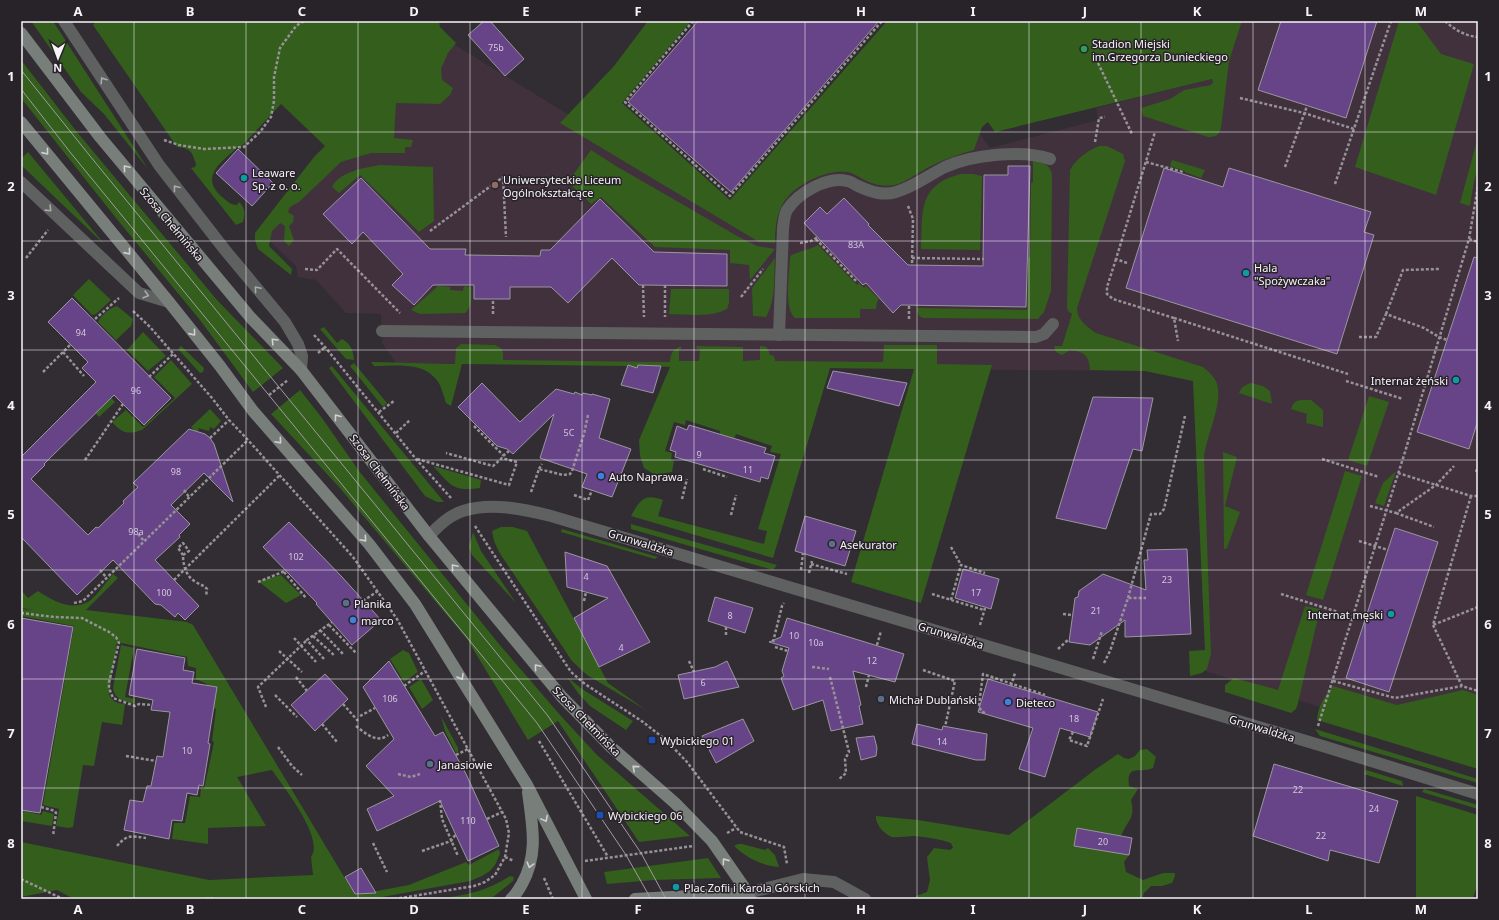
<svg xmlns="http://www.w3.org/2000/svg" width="1499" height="920" viewBox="0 0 1499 920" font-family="'Noto Sans',sans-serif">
<rect width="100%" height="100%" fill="#312d33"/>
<!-- education -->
<path fill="#40313d" d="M1236 21H1478V756L1205 671V651L1193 381 1145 371 671 367 639 365 637 368 629 365 628 366 396 363 382 343 381 314 346 313 316 280 298 277 296 266 261 233 447 40 729 213 906 26 990 148 1098 120 1096 108 1220 77Z"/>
<!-- green -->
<path fill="#335e1c" d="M31 21H53L148 169 104 114 81 92Z
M96 21H439L440 27 456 43 448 53 441 69 442 80 453 88 450 95 440 104 396 103 394 138 413 140 411 147H405V153H371L341 162 299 202 290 207 288 212 294 216 293 222 289 226 294 240 289 246 284 241 285 226 280 223 272 231 269 246 292 269 291 275 258 249 255 240V233L314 157 325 146 281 104 240 148 238 147C223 161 199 176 221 196 226 200 230 205 237 205L239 202C246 209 245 214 243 222L236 225 191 168 195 167 196 164C192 151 190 148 177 147L93 25Z
M648 21H691L622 103 730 200 887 21H1242L1229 61 1221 128C1219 135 1216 137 1208 137L1143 116 1141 108 1170 99 1184 90 1211 85 1213 82 1212 79 995 132 988 122 982 127 974 150C959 154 945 159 931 166 922 170 903 184 894 185 882 187 871 184 861 178 857 176 853 173 848 172 828 168 794 185 784 202 776 214 775 230 775 243L759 242 560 123 614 66Z
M1399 21H1414L1418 23 1441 54 1474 64 1436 195 1355 167Z
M21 60 77 132 217 300 283 368 253 392 200 320 116 218 21 98Z
M1478 137V167L1474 181 1470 206 1460 203Z
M1099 146H1107L1123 154 1125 161 1077 308C1077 320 1087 327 1096 333L1203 367C1209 372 1215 377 1217 384 1223 403 1207 435 1204 456L1211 654 1207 669 1202 673 1190 676 1189 651 1205 650 1193 381 1145 371 1090 370C1089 355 1084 352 1070 350L1062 355 1056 352 1054 346H1062L1072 314 1068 311 1067 307 1070 170C1076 159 1087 151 1099 146Z
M591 150 616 166 739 237 757 246 775 249 750 280 749 265 730 263V250L655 247 601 197 591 204 568 182Z
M28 152 105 245 21 165V159Z
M1033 159C1043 162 1049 164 1052 174L1051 291 1044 312 1038 319 923 318C918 316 917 313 917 308L1027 310 1028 257H1030L1031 183 1033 182Z
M1172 160 1205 170 1201 178 1185 172V171L1170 166Z
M380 165 433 167 434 221 419 232 360 175 339 193 332 187C340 171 364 168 380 165Z
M961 174H973L982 176 980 250 921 249C923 212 917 185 961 174Z
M818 245 857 285 859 283 864 288 866 286 879 299 877 302 876 309H860V318H795C783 308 790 271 790 256 799 251 809 250 818 245Z
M775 258C774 277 776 300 766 317L753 316 752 288Z
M89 279 111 300 96 314 92 315 73 295Z
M438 286 450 287V290L463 291 464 286 471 287C471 296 473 306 465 313L420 314 411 310Z
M671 289H729V303L727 309C710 318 688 314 669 314Z
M117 306 133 319 131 326 116 340 98 322C101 315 110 308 117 306Z
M324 327 337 343 342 339C351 344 353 350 354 360L346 359 320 329Z
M143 332 166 356 148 371 127 350Z
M461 344 495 345 501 348 503 353V360L656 362H670C671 353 672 350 681 346V349H679V361H699L700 349H697L696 346 743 347V361L760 360V346C767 346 768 348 770 355L774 356 775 361 883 362 884 345H937V364L992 365 921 603 851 582 914 369 830 368 773 558 631 516C640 500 644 493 663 500L658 516 764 544 767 531 758 529 781 454 770 452 772 446 736 434 734 439 720 435V431L686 420 685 425 674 422 665 451 672 453 671 460 674 461 672 472 655 475 644 468 640 456 639 440 670 367 639 365 637 368 629 365 628 366 462 364 451 406 446 403C443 394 441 383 434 377 420 362 393 366 374 366L371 362 455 364 456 348Z
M181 346 204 368 203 372 200 373 178 349Z
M171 360 192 384 142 430C128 435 122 433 112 422L126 410 143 427 175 398 154 377Z
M354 363 387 403 383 407 350 366Z
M332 366 444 502H437L425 496 329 368Z
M98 383 115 402 99 417 81 398Z
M1251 383 1263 386 1270 391 1272 404 1239 393C1241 387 1245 385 1251 383Z
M300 390 322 418 359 471 499 644 560 715 597 755 690 836 639 842 558 721 528 740 467 639 339 487 271 414Z
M1369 396 1389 402 1367 466 1348 460Z
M1301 400H1311L1323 410V427L1306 423 1307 414 1291 409C1293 403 1295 401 1301 400Z
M210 409 221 421 214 429 210 427 209 431 198 428 199 430 196 432 191 427Z
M1223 452 1237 457 1225 506 1240 512 1227 548 1224 549Z
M433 466 481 480 480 488C452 492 451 485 433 466Z
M1345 471 1362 476 1323 600 1306 595Z
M1396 471 1384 506 1375 503 1383 483Z
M631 524 777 565 773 570 631 529Z
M501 527H513L527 531 608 683 646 710 587 675 572 661 499 552 494 541 492 531Z
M562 529 658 557 655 559 561 532Z
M473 532 481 551 516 603 472 555 469 547Z
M113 574 118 578 86 610 187 622 193 625 355 895 409 885 466 862 469 865 499 849 500 854 495 865 490 871 482 876 470 881 371 899H74L57 890 21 897V842L209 880 313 875 311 857C325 838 283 787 272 770L237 777 266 826 208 828V844L172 839 174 823H185L190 796 200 797 201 788 204 789 214 742 212 741 216 709 206 705 207 684 196 679V668L188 666 187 657 117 642 109 694C112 702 117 703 125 704L122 725 102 722 94 766 83 765 73 827 69 828 56 826 59 809 43 805 74 626 21 616V609L34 610 21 608V590L28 598 38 591C53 601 71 611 88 602 96 597 107 581 113 574Z
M281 575 301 595 286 603 258 581Z
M1305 606 1320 609 1298 703 1296 709 1291 713 1225 692V685L1234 678 1278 690Z
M121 645 134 648 125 697 135 699 134 704C123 700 115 700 113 688Z
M403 650 409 653 418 672 404 682 390 659Z
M567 677 582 689 633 721 626 730 590 706 578 693Z
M421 679 433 700 422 709 409 687Z
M1333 686 1397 705 1463 690 1478 695V769L1317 720C1318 706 1324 697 1333 686Z
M441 716 458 748V752L456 753 445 731Z
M1315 729 1478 779V783L1320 736Z
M1147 749 1156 757 1153 768C1140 774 1126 763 1129 786L1138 789 1131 800C1136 819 1127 820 1121 836L1077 828 1074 845 1129 855 1124 862 1126 872 1143 880 1163 873H1175V876L1172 883 1162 886H1151L1144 893 1142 899H916V896L927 892 930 880 927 857 934 848 950 850 953 848 951 843C939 839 927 837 914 836 907 836 898 838 892 837 884 834 875 824 876 816L918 820 1009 835 1096 769 1118 754 1124 758 1129 759 1135 756 1140 750Z
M1366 770 1402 781 1403 786 1364 774Z
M1424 789 1478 805V809L1422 792Z
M1416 796 1478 815V882L1473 899H1416Z
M24 811 41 815 43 811 54 814 52 826 21 821V813H23Z
M738 844H742L765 850 768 848 775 855 779 867C761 865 748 859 734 846Z
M708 858 721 878 654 880 607 884 604 872Z
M510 876 514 877 513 881 493 897 488 899H437C466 895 485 892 510 876Z"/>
<!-- building -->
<path fill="#674487" stroke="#9a969e" d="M484 21H490L524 59 505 76 468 35Z
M698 21H879L731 192 628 102Z
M1281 21H1377L1346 118 1258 90Z
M238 149 273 183 252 206 216 173Z
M1008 166H1030L1026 307 901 305 893 313 866 283 863 285 804 223 820 207 827 214 844 198 869 224 868 225 908 265 983 266 984 175H1008Z
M1164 168 1223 187 1229 168 1371 212 1364 232 1374 235 1337 354 1126 288Z
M361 178 430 249H466L465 255 540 256 541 250H550L600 199 654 252 727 254V286L639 285 612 258 568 303 551 287H510V299H474V285H433L414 305 392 285 403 274 363 232 352 244 323 214Z
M1474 257 1478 258V420L1469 449 1417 432Z
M72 298 171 398 144 425 114 395 44 464 45 465 31 479 88 535 96 527 98 528 124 503 123 501 138 487 133 483 189 429 205 434 210 438 214 444 233 502 204 473 171 505 190 524 179 535 180 537 155 560 199 606 185 620 178 613 175 617 161 605 155 604 113 560 77 595 21 537V457L96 382 82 368 88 362 48 322Z
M628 365 637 368 638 365 661 366 653 393 621 385Z
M833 371 907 383 899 406 827 388Z
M482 383 520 422 556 389 574 394 575 392 582 395 583 393 592 395V394L610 399 599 438 631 449 612 497 582 487 587 474 540 458 554 414 513 454 507 449 497 446 458 407Z
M1093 397 1153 398 1142 451 1133 449 1106 529 1056 518Z
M689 425 766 448 764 453 775 456 768 479 761 477 760 482 675 457 676 452 670 450 677 426 687 430Z
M805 516 856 531 845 566 795 551Z
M289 522 342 577 381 620 352 645 316 604 317 603 263 547Z
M1395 528 1438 542 1389 692 1346 678Z
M1187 549 1191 634 1125 637V620L1090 645 1069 642 1075 598 1078 597 1079 591 1103 574 1146 590 1144 560H1148L1147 550Z
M565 552 607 566 650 642 599 667 574 618 608 598 567 587Z
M963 569 999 579 991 609 955 598Z
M715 597 753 608 745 633 708 621Z
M21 618 73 627 40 813 21 810Z
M787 618 904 654 895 682 853 671 861 705 859 706 863 724 831 731 823 700 793 710 781 678 784 676 782 671 789 648 769 642 781 637Z
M137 649 185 658 183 670 194 672 192 683 217 687 208 743 210 744 203 786 199 785 197 795 187 793 182 821 172 820 169 839 124 830 130 800 143 802 147 786H151L157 756 163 757 170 712 151 710 153 700 129 695Z
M389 661 435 736 443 732 466 774 499 846 468 861 440 801 377 831 367 809 394 796 366 766 394 739 363 687Z
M727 661 739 687 684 699 678 675 715 667Z
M325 674 348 699 315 731 291 705Z
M988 679 1098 712 1090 737 1060 728 1045 777 1019 769 1033 728 978 712Z
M743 719 754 741 716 763 702 736Z
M917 724 942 730 943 726 987 734 985 760H976L912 744Z
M874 736 877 748 876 756 861 760 856 738Z
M1274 764 1398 801 1379 863 1330 850 1328 861 1253 836Z
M1077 828 1132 838 1129 855 1074 846Z
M361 868 376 893 355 894 345 877Z"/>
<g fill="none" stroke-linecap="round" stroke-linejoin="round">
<!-- path -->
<path stroke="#969298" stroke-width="2.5" stroke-dasharray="3 2" stroke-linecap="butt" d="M693 21 625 102 730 196 882 21
M1445 21C1455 30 1465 36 1478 37
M1098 63 1132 134
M1240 98 1304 113 1354 129
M164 140 179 145 204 149 244 147 260 132 271 117 274 101V77L280 48 296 26 304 21
M1095 142 1099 118 1105 117
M1146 162 1183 172
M1285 167 1307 106
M1335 184 1391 21
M908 206 913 219 912 265
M430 231 503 177 506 237
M816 239 857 282
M1469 239 1478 186
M800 243 811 241 818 237
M26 258 48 230
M912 258 984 259
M1116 259 1107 287V294L1113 299 1174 318 1178 341
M1127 263 1116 259 1155 132
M305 269 317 270 337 249 400 313
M643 285 644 317
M665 285V317
M741 297 763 269
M133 311 150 327 212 398 229 420 248 440 353 557 397 619 506 819 509 833 505 857 495 875 485 882 474 886 395 899
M493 314V299
M1386 314 1403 270 1439 269
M1174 318 1348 374
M95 319 119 298
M909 319V304
M314 335 325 347 416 459 451 498
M1359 337H1376L1386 314 1424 328 1439 337 1447 340
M63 352 84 376
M318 353 325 347
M43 372 70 345
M149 377 173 354
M1346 381 1403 399
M269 395 288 380
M379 412 394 401
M474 426 503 455
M396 433 410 420
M210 438 229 420
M503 456 509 451
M417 459 509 485 517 462 502 458 493 466 446 453
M1322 459 1379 477
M85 460 123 404
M539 469 542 464
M703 469 727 477
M1476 472 1478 467
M1398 473 1471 496H1478
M184 490 189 497
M531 492 539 469 563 475 570 474 572 471 584 434 588 415
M574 495 588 500 592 490
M1471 496 1433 625 1478 607
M682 499 687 479
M1370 506 1396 513 1436 485 1454 466
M1396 513 1434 527
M731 515 736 495
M475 526 571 672 585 684 643 722 666 740 687 762 740 832 784 847 787 864
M138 534 144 541
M1359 541 1388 550
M951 547 961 565
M183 555 189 551 183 543 178 548 183 555C183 565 186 577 196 582 200 585 204 585 207 589L206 596
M811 564 847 574
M100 570 106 577
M801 570 803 553
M284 572 306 598
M809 573 812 561
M174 580 280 475
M258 582 285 571
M932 594 984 610
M1281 594 1338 612
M1128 598 1151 514H1160L1164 509 1185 416
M951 600 961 565 985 573
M363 601 378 591
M584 601 586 592
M74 603 83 601 248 440
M21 613 54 617 82 618 109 632 116 637 119 643 109 682V688L113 698 135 706 139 704 152 705
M1063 614 1072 615
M329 625 356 653
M980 625 985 608
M1433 625 1462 686 1478 691
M320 630 343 654
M726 635V627
M313 636 335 656
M294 638 316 662
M773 642 782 606 784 603
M877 645 881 631
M775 647 788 651
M1058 649 1069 639
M279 651 302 672
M324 659 307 640 332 622
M1093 659 1102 631
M689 661 694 672
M1104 663 1110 651 1128 598H1146
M812 667 829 669
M923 670 955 681 945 727
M296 677 307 691
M830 677 849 752 845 759 846 773 838 780
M1333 681 1395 698 1462 686
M404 686 425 671
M1011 686 1015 673
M866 687 869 675
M275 695 297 717
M343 704 358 721
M266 707 258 687 307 640
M985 713 981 711 979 705 983 674 1045 695
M360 716 375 708
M322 724 337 742
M356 726C365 733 377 744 388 735
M1318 726 1405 452 1469 239 1478 242
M1073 732 1069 740 1087 746 1103 699
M539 741 608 857
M278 747 292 766 302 775
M456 755 468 749
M126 756 156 761
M398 774 411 777 420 774
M440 800 442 819 458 856
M41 807 55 811 56 813 53 836
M487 819 502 812
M727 833 736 828
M373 843 387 872
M117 846C127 834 132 836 146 838
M422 851 451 841 456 834
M505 857 514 861
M585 861 693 846
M544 878 553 899
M21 879 63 899
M206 899 212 898"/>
<!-- lane -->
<path stroke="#5e615f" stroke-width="12" d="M779 335 783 228C784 222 784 215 787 210 798 193 827 176 847 181 851 181 855 185 858 186 871 192 883 196 896 192 914 187 929 175 945 167 971 155 1023 149 1050 159"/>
<!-- street -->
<path stroke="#5e615f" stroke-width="12" d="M64 21 159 165 225 250 285 322 298 344 302 356 301 370
M21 182 139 293 169 302
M382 331 1036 337 1044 334 1053 324
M429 536C438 526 449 515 463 511 490 502 524 509 551 516L1326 747 1478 794
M748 893 803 879 834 882 865 899"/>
<!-- secondary -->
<path stroke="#787e7a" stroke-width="12" d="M21 33 100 137 251 318 301 370 429 536 562 697 611 747 675 803 712 841 748 893 750 899
M21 122 169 302 220 366 253 411 369 544 415 604 527 785 586 899
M511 899C516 895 519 889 522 884 539 853 532 825 528 792
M635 899 748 893"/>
<!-- tram -->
<path stroke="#a09ca2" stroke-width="1" d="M21 70 90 156 548 716 641 853 666 899
M21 89 70 152 537 723 626 855 651 899"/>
</g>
<!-- one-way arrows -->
<defs><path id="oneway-chevron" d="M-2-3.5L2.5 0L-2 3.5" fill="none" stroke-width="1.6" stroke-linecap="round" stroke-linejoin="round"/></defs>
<g stroke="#aaaaac">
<use href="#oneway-chevron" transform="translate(103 80) rotate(-123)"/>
<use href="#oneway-chevron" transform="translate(176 188) rotate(-128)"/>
<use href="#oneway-chevron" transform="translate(49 209) rotate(44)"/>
<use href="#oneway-chevron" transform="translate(257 289) rotate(-130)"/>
<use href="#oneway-chevron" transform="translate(146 295) rotate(16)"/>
</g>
<g stroke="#d1d0d2">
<use href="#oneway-chevron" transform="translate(46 152) rotate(51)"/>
<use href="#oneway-chevron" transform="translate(126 168) rotate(-130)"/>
<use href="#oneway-chevron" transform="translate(128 252) rotate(51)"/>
<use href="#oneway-chevron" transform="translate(193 333) rotate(51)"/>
<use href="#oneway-chevron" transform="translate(274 341) rotate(-134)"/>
<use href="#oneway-chevron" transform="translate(337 417) rotate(-127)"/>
<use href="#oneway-chevron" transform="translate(279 441) rotate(49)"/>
<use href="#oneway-chevron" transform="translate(364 539) rotate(49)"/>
<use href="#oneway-chevron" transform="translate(454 567) rotate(-130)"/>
<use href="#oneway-chevron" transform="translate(537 667) rotate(-130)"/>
<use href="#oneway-chevron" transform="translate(461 677) rotate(59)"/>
<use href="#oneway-chevron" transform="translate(635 768) rotate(-139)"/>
<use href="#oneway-chevron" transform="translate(545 819) rotate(62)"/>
<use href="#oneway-chevron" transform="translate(725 861) rotate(-125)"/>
<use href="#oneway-chevron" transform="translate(530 865) rotate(105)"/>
</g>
<!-- grid -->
<path fill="none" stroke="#f7f3f8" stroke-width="1" stroke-opacity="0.55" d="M134 21V899M246 21V899M358 21V899M470 21V899M582 21V899M694 21V899M805 21V899M917 21V899M1029 21V899M1141 21V899M1253 21V899M1365 21V899M21 132H1478M21 241H1478M21 350H1478M21 460H1478M21 570H1478M21 679H1478M21 788H1478"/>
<!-- markers -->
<circle fill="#2e9e5b" stroke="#282329" stroke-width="1.5" cx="1084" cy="49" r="4"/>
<g fill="#0f9aa8" stroke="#282329" stroke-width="1.5">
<circle cx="244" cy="178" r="4"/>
<circle cx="1246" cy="273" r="4"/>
<circle cx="1456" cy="380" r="4"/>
<circle cx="1391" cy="614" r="4"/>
<circle cx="676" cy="887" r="4"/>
</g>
<circle fill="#8d6e63" stroke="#282329" stroke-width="1.5" cx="495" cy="185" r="4"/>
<g fill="#3f7fe0" stroke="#282329" stroke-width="1.5">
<circle cx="601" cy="476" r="4"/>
<circle cx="353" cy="620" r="4"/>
<circle cx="1008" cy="702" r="4"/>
</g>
<g fill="#5c6f8a" stroke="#282329" stroke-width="1.5">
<circle cx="832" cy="544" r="4"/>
<circle cx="346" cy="603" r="4"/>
<circle cx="881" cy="699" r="4"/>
<circle cx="430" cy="764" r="4"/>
</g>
<g fill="#1a4fb4" stroke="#282329" stroke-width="1.5">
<rect x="648" y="736" width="8" height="8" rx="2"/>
<rect x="596" y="811" width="8" height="8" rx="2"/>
</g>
<g text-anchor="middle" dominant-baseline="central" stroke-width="3" stroke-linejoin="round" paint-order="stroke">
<!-- number labels -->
<g font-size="9" fill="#d3c7dc">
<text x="496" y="47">75b</text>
<text x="856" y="244">83A</text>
<text x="81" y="332">94</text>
<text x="136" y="390">96</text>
<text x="569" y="432">5C</text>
<text x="699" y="454">9</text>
<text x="748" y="469">11</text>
<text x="176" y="471">98</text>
<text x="136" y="531">98a</text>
<text x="296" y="556">102</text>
<text x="586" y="576">4</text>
<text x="1167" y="579">23</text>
<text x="164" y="592">100</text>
<text x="976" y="592">17</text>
<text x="1096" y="610">21</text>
<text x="730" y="615">8</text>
<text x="794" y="635">10</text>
<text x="816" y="642">10a</text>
<text x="621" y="647">4</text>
<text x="872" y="660">12</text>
<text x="703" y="682">6</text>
<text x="390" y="698">106</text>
<text x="1074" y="718">18</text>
<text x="942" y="741">14</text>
<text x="187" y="750">10</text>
<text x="1298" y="789">22</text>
<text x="1374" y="808">24</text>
<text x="468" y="820">110</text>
<text x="1321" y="835">22</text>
<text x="1103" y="841">20</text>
</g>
<!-- poi labels -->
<g font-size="11" fill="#f7f3f8" stroke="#282329" text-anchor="start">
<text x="1092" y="43">Stadion Miejski<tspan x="1092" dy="13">im.Grzegorza Dunieckiego</tspan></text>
<text x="252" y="172">Leaware<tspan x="252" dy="13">Sp. z o. o.</tspan></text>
<text x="503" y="179">Uniwersyteckie Liceum<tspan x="503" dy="13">Ogólnokształcące</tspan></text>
<text x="1254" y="267">Hala<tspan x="1254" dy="13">"Spożywczaka"</tspan></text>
<text x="1448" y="380" text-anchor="end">Internat żeński</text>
<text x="609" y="476">Auto Naprawa</text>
<text x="840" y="544">Asekurator</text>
<text x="354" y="603">Planika</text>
<text x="1383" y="614" text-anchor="end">Internat męski</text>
<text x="361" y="620">marco</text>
<text x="889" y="699">Michał Dublański</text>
<text x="1016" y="702">Dieteco</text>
<text x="660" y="740">Wybickiego 01</text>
<text x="438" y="764">Janasiowie</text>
<text x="608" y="815">Wybickiego 06</text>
<text x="684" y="887">Plac Zofii i Karola Górskich</text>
</g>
<!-- street labels -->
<g font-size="11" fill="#f7f3f8" stroke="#282329">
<text transform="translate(172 224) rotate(50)">Szosa Chełmińska</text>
<text transform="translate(380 472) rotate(53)">Szosa Chełmińska</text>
<text transform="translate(641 542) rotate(17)">Grunwaldzka</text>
<text transform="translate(951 635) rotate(17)">Grunwaldzka</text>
<text transform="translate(587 721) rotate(46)">Szosa Chełmińska</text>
<text transform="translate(1262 728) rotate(17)">Grunwaldzka</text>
</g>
</g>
<!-- border -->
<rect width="1499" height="920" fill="none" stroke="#282329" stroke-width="44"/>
<!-- north arrow -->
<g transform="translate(58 58) rotate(181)" stroke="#282329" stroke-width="3" paint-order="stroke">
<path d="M0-3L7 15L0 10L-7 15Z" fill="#f7f3f8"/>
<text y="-6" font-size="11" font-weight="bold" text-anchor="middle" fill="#f7f3f8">N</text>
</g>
<rect x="22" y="22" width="1455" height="876" fill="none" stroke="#f7f3f8" stroke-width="1.5"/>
<g font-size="13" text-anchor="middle" font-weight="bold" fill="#f7f3f8">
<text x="78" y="16">A</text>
<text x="190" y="16">B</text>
<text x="302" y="16">C</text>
<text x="414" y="16">D</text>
<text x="526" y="16">E</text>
<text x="638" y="16">F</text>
<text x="750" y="16">G</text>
<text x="861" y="16">H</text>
<text x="973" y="16">I</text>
<text x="1085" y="16">J</text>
<text x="1197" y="16">K</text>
<text x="1309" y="16">L</text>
<text x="1421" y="16">M</text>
<text x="11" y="81">1</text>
<text x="1488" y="81">1</text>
<text x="11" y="191">2</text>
<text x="1488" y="191">2</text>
<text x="11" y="300">3</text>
<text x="1488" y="300">3</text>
<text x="11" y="410">4</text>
<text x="1488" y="410">4</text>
<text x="11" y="519">5</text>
<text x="1488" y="519">5</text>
<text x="11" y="629">6</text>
<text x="1488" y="629">6</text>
<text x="11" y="738">7</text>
<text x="1488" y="738">7</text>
<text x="11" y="848">8</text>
<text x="1488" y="848">8</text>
<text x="78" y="914">A</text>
<text x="190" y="914">B</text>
<text x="302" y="914">C</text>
<text x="414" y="914">D</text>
<text x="526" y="914">E</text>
<text x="638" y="914">F</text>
<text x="750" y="914">G</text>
<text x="861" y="914">H</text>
<text x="973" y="914">I</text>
<text x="1085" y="914">J</text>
<text x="1197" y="914">K</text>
<text x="1309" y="914">L</text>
<text x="1421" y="914">M</text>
</g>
</svg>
